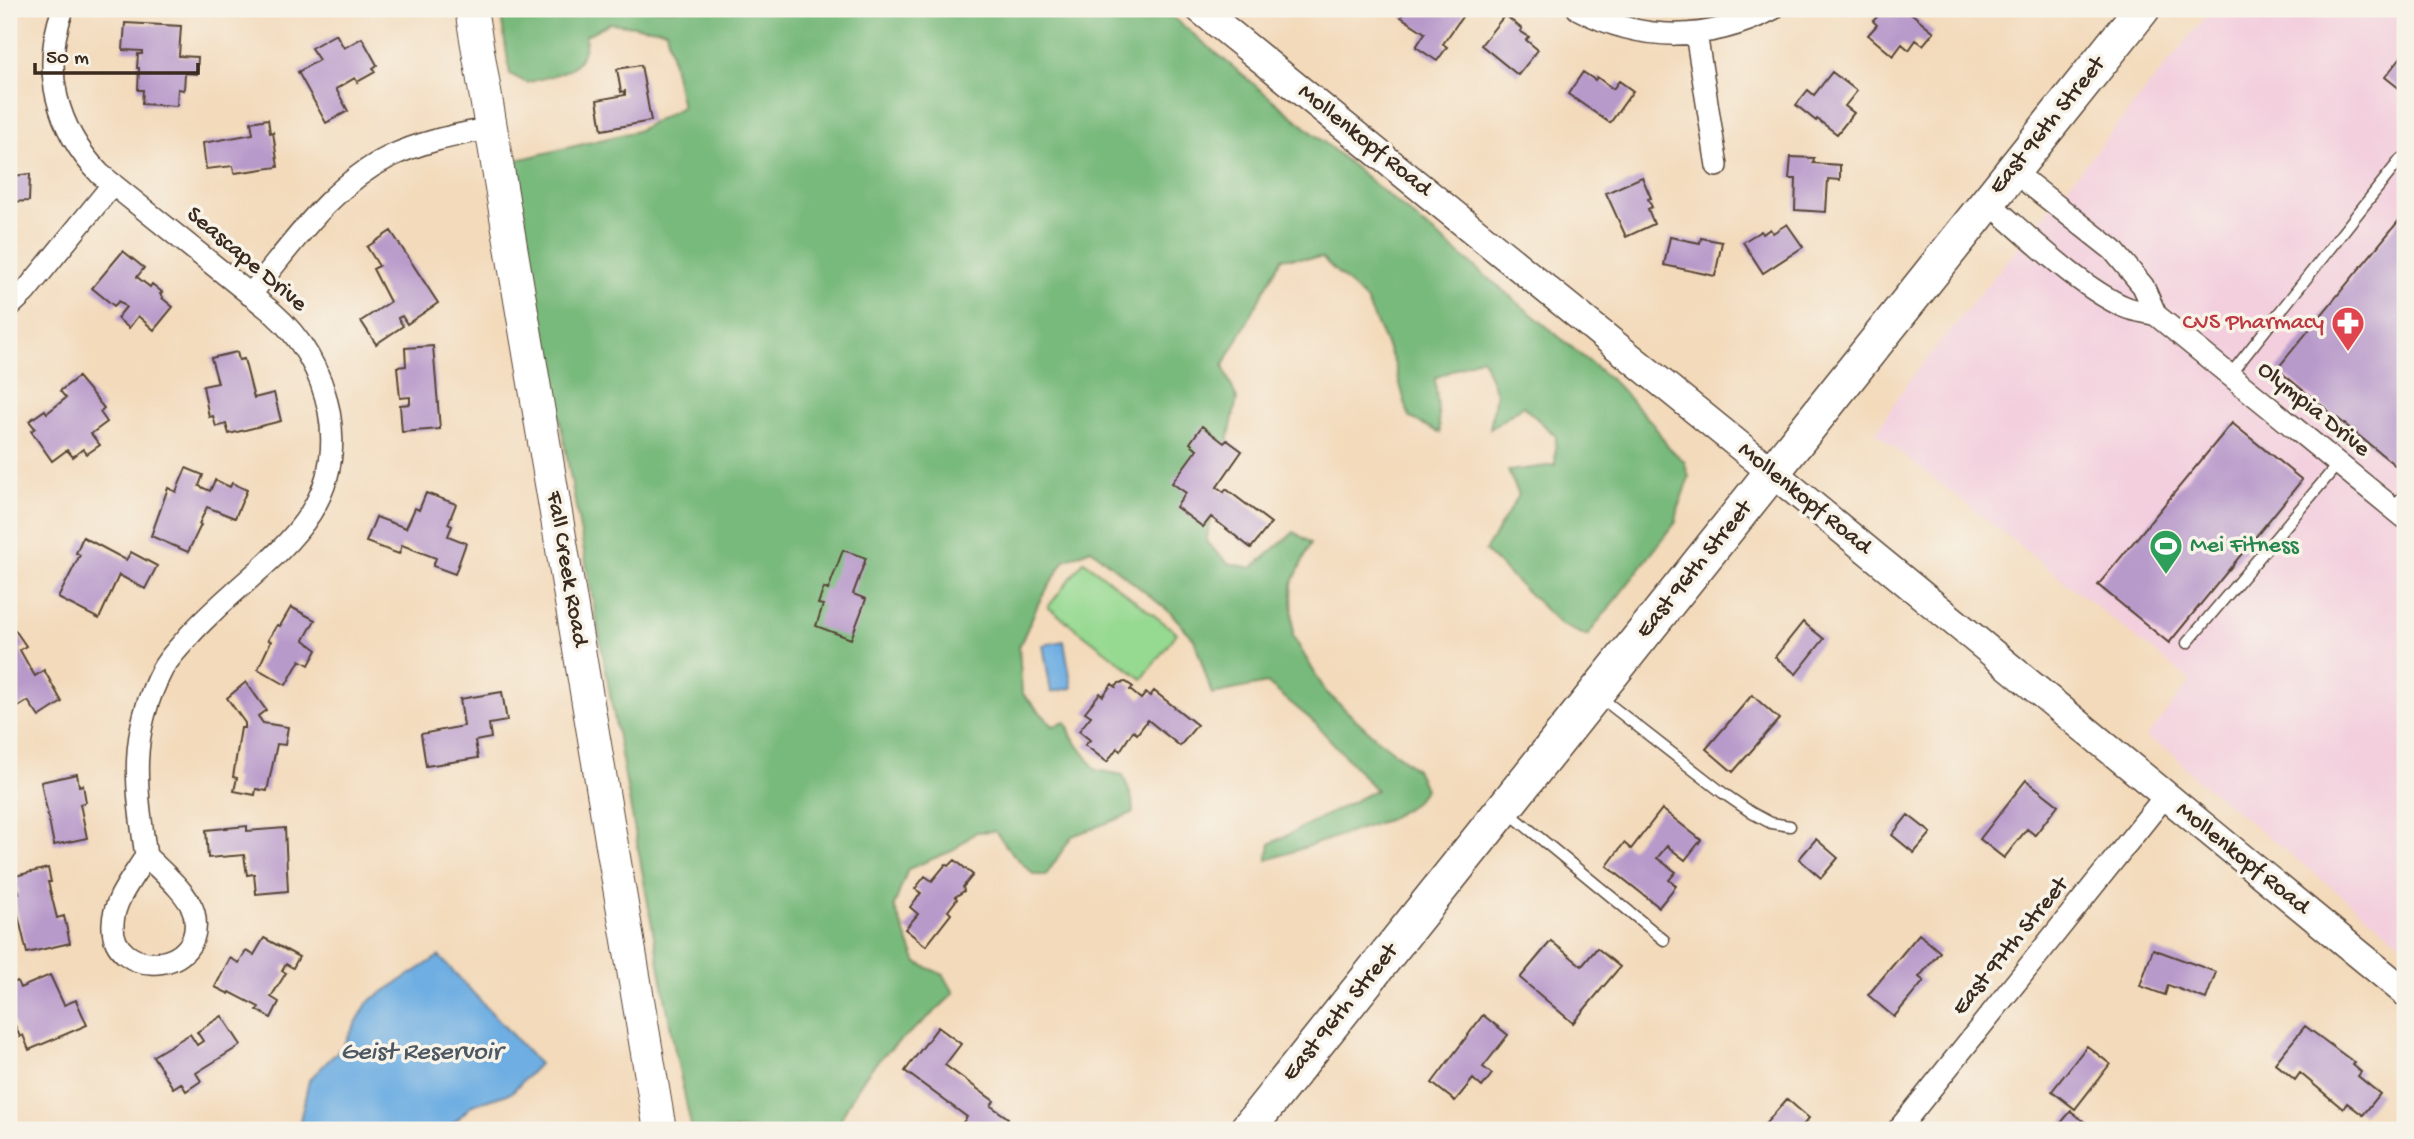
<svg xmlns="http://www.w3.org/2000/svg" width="2414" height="1139" viewBox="0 0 2414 1139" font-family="'Gochi Hand',sans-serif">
<rect width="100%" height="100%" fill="#f7f3e8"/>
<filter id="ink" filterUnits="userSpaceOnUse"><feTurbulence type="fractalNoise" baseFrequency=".0143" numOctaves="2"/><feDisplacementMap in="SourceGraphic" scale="14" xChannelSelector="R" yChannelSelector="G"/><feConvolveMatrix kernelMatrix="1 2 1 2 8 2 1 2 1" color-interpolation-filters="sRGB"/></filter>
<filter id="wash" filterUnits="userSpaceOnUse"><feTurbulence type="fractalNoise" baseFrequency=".00686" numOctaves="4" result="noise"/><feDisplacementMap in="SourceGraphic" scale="28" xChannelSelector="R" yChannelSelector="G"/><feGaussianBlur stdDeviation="1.57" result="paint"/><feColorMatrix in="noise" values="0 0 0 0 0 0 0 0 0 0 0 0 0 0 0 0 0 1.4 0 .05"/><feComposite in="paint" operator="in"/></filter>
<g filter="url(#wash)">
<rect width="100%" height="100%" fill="#f3dabb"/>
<!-- built -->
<path fill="#f3cfde" d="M2212 9H2405V946L2195 778 2173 753 2146 738 2191 681 1876 433 1907 383Z"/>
<!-- green -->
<path fill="#96d991" stroke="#688258" stroke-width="2" d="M1084 561 1177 633 1142 679 1048 607Z"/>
<!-- forest -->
<path fill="#78b97b" stroke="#5a724c" stroke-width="2" d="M500 9H1163L1616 384 1654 425 1668 447 1684 461 1689 477 1679 505 1676 522 1587 636 1561 625 1485 551 1519 495 1508 471 1555 465 1556 436 1523 406 1490 429 1496 393 1482 357 1435 378 1440 433 1409 417 1394 362 1366 300 1322 258H1282L1223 366 1237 399 1206 542 1228 563 1252 568 1294 532 1311 543 1292 584 1293 636 1326 692 1376 738 1416 769 1425 789 1413 804 1387 820 1267 860 1270 844 1376 790 1314 722 1267 683 1212 694 1194 639 1171 613 1091 549 1065 560 1039 602 1019 647 1022 693 1053 726 1066 722 1072 737 1096 770 1123 775 1132 799 1133 813 1072 836 1046 875H1034L1011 852 995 831 976 832 952 851 908 869 894 906 917 963 944 975 954 993C930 1019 900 1038 876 1063 861 1079 844 1111 836 1130H692L674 1046 513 161 637 131 682 107 666 30 610 23 586 35C586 73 558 73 527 83L510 74Z"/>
<!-- water -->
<path fill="#6eaee2" stroke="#546c80" stroke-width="2" d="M1064 641 1072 688 1051 692 1043 645Z
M439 956 539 1064 511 1093 472 1105 447 1130H298L309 1080 343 1046 368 1002Z"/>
<g id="blocks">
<!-- building -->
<path fill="#b89aca" d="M1407 9H1457L1464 14 1443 44 1447 47 1437 61 1416 47 1425 33 1401 17Z
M1867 9H1906L1934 32 1923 45 1916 40 1909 50 1902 44 1893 56 1868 35 1877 25 1873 21 1877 17Z
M1505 15 1522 29 1520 31 1529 37 1526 40 1538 50 1518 75 1481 45Z
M125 23 181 26 179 56 198 57 197 74 185 73 184 90 178 89 177 106 142 104 143 90H138L139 68H137L138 54H142V51L123 50Z
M336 34 344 48 362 38 377 65 373 68 375 72 357 82 355 78 336 89 348 111 326 123 298 72 319 60 311 48Z
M2405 52V93L2385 77Z
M641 65 651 121 602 130 597 100 625 95V91L621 92 617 69Z
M1583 72 1595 80 1597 77 1613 89 1619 81 1633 91 1610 123 1568 94Z
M1832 72 1857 91 1845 106 1854 113 1837 134 1817 119 1816 121 1796 105 1808 90 1814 95Z
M268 119 270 133 273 132 278 167 234 173 233 166 206 169 203 143 253 134 251 122Z
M1791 157 1814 158 1813 163 1840 165V180L1828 179 1826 212 1795 210 1796 179H1789Z
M14 171V176L30 174 29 201 9 202V172Z
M1642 177 1651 198 1648 199 1652 207 1648 209 1654 224 1626 237 1606 193Z
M2405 213V356L2400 362 2405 367V455L2396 466 2277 369Z
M1787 224 1803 247 1763 273 1743 242 1761 231 1763 234 1770 229 1773 233Z
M391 231 438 303 407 324 402 316 398 318 403 326 376 344 361 321 390 302 373 269 379 266 367 247Z
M1670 237 1700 243 1701 238 1722 242 1715 276 1664 265Z
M123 251 144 268 137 277 150 287 152 284 162 292 160 294 163 297 162 298 173 307 154 330 138 316 129 328 117 318 126 307 119 301 114 306 92 288Z
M433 346 440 429 402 432 400 405 410 404V397L400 398 397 367 406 366 405 348Z
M237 352 239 360 244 359 254 398 274 393 281 421 229 434 226 424 216 427 213 416 209 417 203 386 218 383 211 358Z
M78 377 104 408 100 412 107 422 91 434 100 445 87 454 83 449 73 457 67 450 52 461 31 431 35 428 29 421 45 410 47 413 66 398 60 391Z
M2232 423 2302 480 2169 643 2098 585Z
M1202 426 1224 443 1227 440 1242 451 1217 487 1224 492 1226 489 1271 523 1251 548 1211 517 1203 527 1176 507 1186 493 1172 483 1197 449 1190 443Z
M186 468 203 475 199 486 210 491 215 480 230 487 232 483 247 490 235 518 207 507 199 524 201 525 188 552 151 536 168 488 176 492Z
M426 493 456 504 448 524 452 526 448 536 466 543 455 574 433 566 436 558 402 545 399 554 366 542 376 517 406 528 415 508 419 510Z
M83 537 126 560 131 552 157 566 145 589 119 575 99 619 58 598 80 555 76 553Z
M843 550 866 558 853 594 866 599 851 639 816 626 823 605 818 604 824 588 828 590Z
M291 607 315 620 304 640 317 650 309 665 300 660 286 685 258 669 271 641 268 640 277 625 280 626Z
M1803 622 1824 639 1796 674 1775 657Z
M15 630 26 646 20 650 30 668 35 676 44 670 62 702 39 717 28 701 13 710 9 703V634Z
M246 682 266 710 258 716 263 723 288 727 285 745 277 744 267 791 256 789 255 795 234 791 237 778 233 777 241 728H245V723L227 698Z
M1126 682 1133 687 1130 690 1141 699 1146 693 1150 696 1154 691 1197 725 1180 746 1148 720 1137 734 1133 731 1120 751 1117 748 1107 762 1085 745 1090 740 1079 731 1091 716 1085 712 1100 693 1103 696 1112 684 1116 687 1119 683Z
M502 692 507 721 489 724 491 738 475 741 478 758 426 766 421 734 464 726 460 699Z
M1752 695 1779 719 1733 772 1706 749Z
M77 774 79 786 83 785 86 802 80 804 87 838 54 845 41 782Z
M2026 780 2058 805 2035 835 2027 829 2004 858 1980 839Z
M1662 809 1701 840 1685 860 1667 846 1657 858 1676 872 1669 880 1676 886 1659 907 1607 866 1624 843 1631 849Z
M1908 815 1931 833 1914 853 1892 835Z
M247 826V831L285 828 288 891 256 894 254 874 247 875 244 855 208 858 206 830Z
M1816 839 1838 858 1821 878 1799 859Z
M955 860 973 875 963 887 964 891 955 897 957 899 948 911 951 914 926 946 905 929 918 914 910 907 921 893 915 889 925 876 932 881 946 864 949 866Z
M48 868 51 882H48L57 918 64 916 70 943 27 953 13 894 19 893 15 876Z
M1919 934 1940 952 1919 977 1924 981 1894 1017 1868 995Z
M264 938 299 957 293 968 286 964 282 971 286 973 271 997 279 1002 271 1018 257 1010 259 1007 230 992 229 994 215 987 230 958 239 963 246 951 254 955Z
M1551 941 1582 966 1597 948 1620 967 1573 1023 1520 978Z
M2153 949 2216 972 2206 999 2168 985 2165 995 2140 986Z
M50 975 64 1005 76 1000 87 1025 29 1050 23 1035 20 1037 9 1012V985L17 981 20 988Z
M1483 1015 1508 1035 1483 1067 1492 1074 1482 1087 1473 1079 1455 1101 1432 1083Z
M222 1016 241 1045 196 1073 201 1081 186 1091 181 1083 173 1088 153 1056 190 1034 197 1045 203 1041 197 1032Z
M2305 1026 2355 1063 2353 1065 2361 1072 2358 1076 2380 1094 2363 1115 2347 1103 2343 1109 2300 1073 2295 1080 2275 1063Z
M938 1027 961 1044 945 1065 994 1101 991 1106 1008 1118 1004 1123 1014 1130H957L967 1117 905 1071Z
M2087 1046 2110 1064 2075 1109 2052 1091Z
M1787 1099 1809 1118 1799 1130H1760Z
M2071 1111 2092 1128 2089 1130H2055Z"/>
</g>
</g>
<g filter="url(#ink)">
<use href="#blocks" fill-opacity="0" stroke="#574436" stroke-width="2"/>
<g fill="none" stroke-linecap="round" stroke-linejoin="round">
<defs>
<path id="service" d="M2229 376 2400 160 2405 157
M2393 508 2405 493
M2187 643 2338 464
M1600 697 1723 793 1752 813 1771 823 1790 826
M1507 811 1664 940"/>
<path id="minor" d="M63 9C41 69 56 128 100 174L272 312C303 339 321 371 329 411 350 525 250 566 188 637 179 648 169 657 162 670 128 735 136 787 146 856
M1578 9C1642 43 1709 42 1773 9
M1696 33 1717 166
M2013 171 2113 250 2143 286 2156 315 2405 518
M1988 202C2026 234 2079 287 2125 307 2134 311 2146 312 2156 315
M250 295C292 245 330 186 389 157 422 141 457 135 492 128
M9 307 25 292 113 184
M146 856C160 870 189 894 194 913 208 975 110 981 113 923 114 899 134 876 146 856Z
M1898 1130 2165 796"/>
<path id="tertiary" d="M1200 9 1772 472 2405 992"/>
<path id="secondary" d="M471 9 660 1130"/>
<path id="primary" d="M1247 1130 2142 9"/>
</defs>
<!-- service casing -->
<use href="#service" stroke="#574436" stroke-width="13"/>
<!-- minor casing -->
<use href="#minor" stroke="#574436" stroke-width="24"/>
<!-- tertiary casing -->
<use href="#tertiary" stroke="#574436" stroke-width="31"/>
<!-- secondary casing -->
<use href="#secondary" stroke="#574436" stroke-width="34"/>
<!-- primary casing -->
<use href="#primary" stroke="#574436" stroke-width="38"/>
<!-- service -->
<use href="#service" stroke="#fff" stroke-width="10"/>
<!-- minor -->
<use href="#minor" stroke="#fff" stroke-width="21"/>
<!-- tertiary -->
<use href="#tertiary" stroke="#fff" stroke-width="28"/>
<!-- secondary -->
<use href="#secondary" stroke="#fff" stroke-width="32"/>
<!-- primary -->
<use href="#primary" stroke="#fff" stroke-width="35"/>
</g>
</g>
<!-- icons -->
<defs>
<symbol id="pharmacy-pin" viewBox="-11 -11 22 30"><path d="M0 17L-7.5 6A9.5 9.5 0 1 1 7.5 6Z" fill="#e0444e" stroke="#f7f3e8"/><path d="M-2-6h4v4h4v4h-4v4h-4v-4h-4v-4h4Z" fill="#fff"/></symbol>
<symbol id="stadium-pin" viewBox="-11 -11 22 30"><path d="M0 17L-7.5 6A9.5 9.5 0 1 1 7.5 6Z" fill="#2e9e5b" stroke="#f7f3e8"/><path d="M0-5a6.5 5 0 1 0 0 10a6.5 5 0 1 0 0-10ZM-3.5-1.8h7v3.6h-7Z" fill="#fff"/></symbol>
</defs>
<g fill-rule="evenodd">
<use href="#pharmacy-pin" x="2329" y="304" width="38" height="52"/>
<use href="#stadium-pin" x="2147" y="527" width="38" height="52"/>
</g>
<g text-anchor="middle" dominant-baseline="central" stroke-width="7" stroke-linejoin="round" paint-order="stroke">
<!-- street labels -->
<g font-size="24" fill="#3b2a1e" stroke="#f7f3e8">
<text transform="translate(2048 126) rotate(-51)">East 96th Street</text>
<text transform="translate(1364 141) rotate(39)">Mollenkopf Road</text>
<text transform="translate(246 260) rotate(40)">Seascape Drive</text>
<text transform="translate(2313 410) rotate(39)">Olympia Drive</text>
<text transform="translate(1804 499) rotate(39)">Mollenkopf Road</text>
<text transform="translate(566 569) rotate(80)">Fall Creek Road</text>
<text transform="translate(1695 570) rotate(-51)">East 96th Street</text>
<text transform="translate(2242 859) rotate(39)">Mollenkopf Road</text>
<text transform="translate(2011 947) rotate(-51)">East 97th Street</text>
<text transform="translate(1341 1013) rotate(-51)">East 96th Street</text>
</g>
<!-- health labels -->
<g font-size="24" fill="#be3a42" stroke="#f7f3e8" text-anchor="end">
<text x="2324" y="323">CVS Pharmacy</text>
</g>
<!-- leisure labels -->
<g font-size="24" fill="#27864d" stroke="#f7f3e8" text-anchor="start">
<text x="2190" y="546">Mei Fitness</text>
</g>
<!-- water labels -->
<g font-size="26" font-style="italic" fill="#4d5863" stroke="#f7f3e8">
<text x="421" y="1053">Geist Reservoir</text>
</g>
</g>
<!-- margin -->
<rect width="2414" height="1139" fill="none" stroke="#f7f3e8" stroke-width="35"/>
<!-- scale -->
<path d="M35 63v10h163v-10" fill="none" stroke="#3b2a1e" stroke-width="3.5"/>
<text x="46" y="63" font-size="21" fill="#3b2a1e" stroke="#f7f3e8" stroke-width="5" paint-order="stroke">50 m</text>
</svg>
